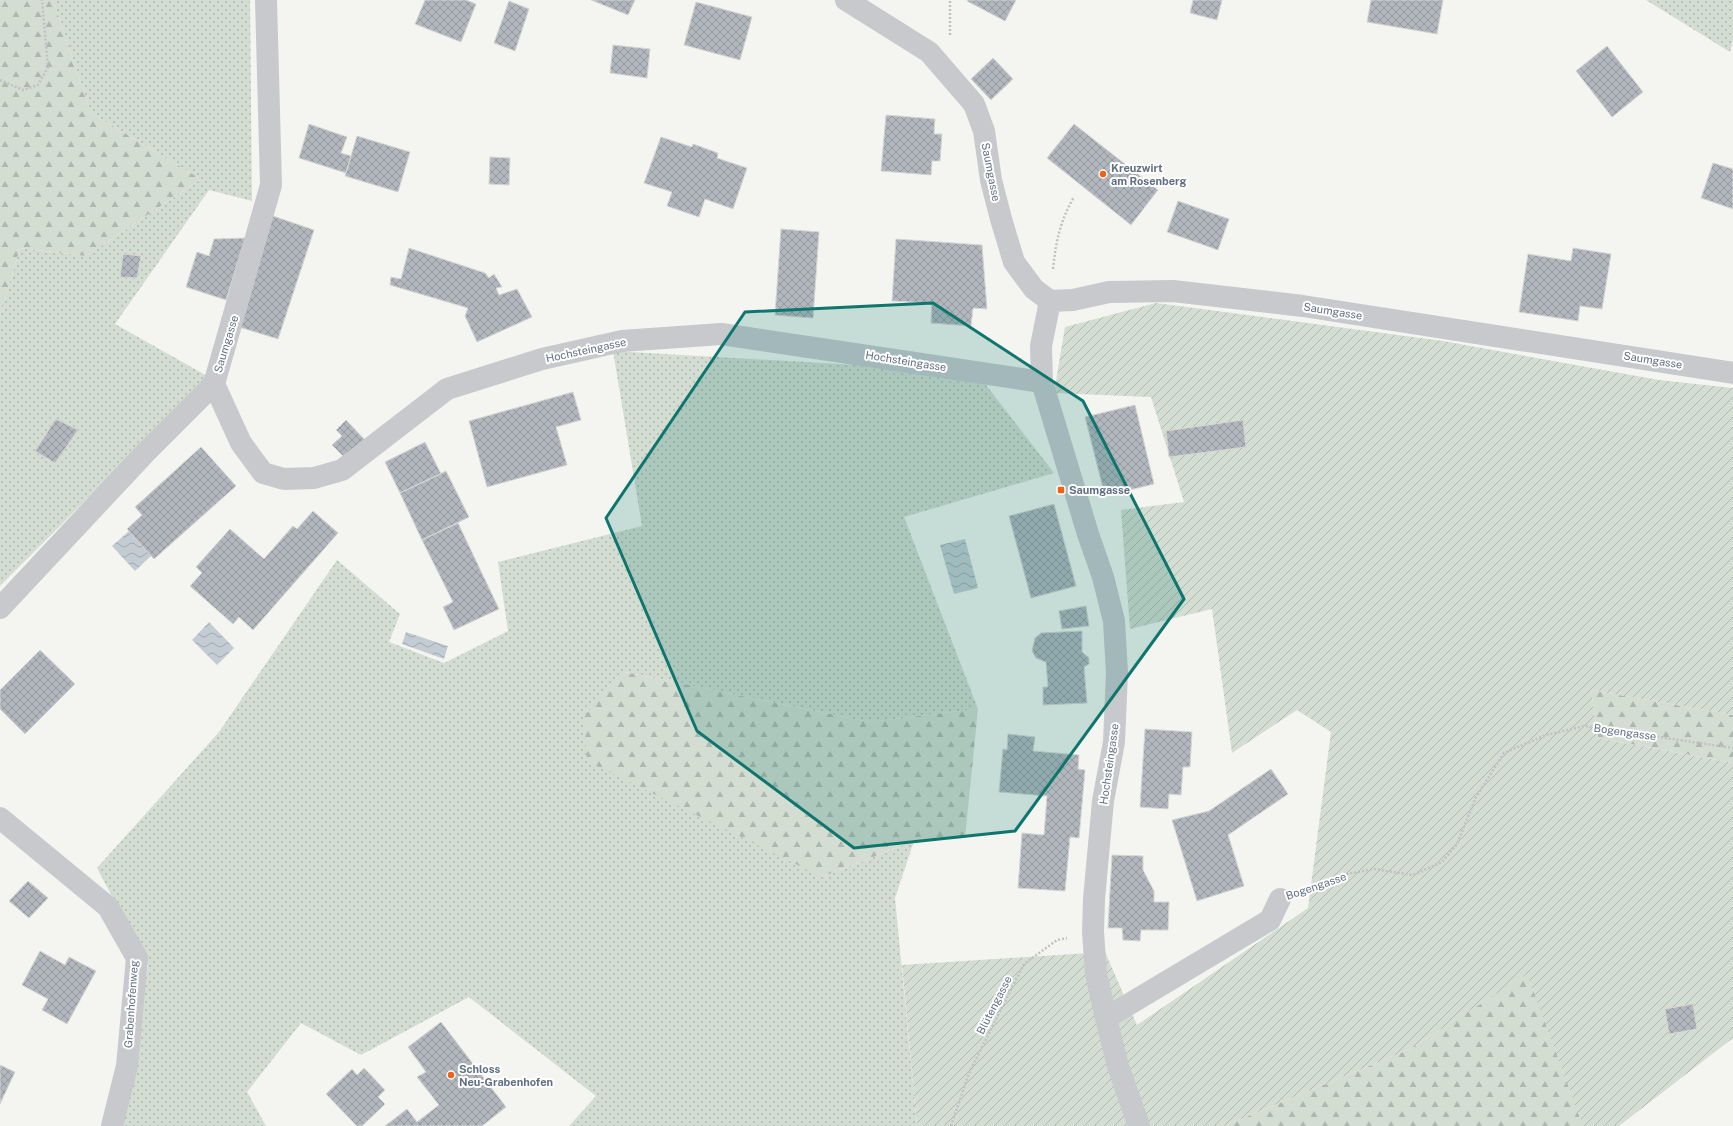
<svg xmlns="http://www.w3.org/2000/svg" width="1733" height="1126" viewBox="0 0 1733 1126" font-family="'Public Sans',sans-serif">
<defs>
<pattern id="grass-dots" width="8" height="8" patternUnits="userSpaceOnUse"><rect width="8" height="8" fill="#d4ddd1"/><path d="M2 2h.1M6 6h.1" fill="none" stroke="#afb8af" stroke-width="1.8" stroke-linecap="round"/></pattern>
<pattern id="forest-firs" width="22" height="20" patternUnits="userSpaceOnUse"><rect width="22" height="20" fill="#d4ddd1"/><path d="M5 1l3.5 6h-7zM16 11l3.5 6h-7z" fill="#afb8af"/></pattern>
<pattern id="garden-furrows" width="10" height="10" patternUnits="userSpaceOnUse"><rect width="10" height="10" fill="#d4ddd1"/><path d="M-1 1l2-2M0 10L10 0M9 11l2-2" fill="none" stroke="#afb8af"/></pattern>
<pattern id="water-waves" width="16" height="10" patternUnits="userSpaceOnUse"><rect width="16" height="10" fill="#c3ccd2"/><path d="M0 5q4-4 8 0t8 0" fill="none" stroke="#a2aab0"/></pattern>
<pattern id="building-cross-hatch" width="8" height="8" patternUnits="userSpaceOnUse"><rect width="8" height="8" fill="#b1b7bd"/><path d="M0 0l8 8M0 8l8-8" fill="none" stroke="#93999f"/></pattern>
</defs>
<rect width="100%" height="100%" fill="#f4f5f0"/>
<!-- grass -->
<path fill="url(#grass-dots)" d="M53 0H250L252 201 209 190 115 324 209 377 0 586V316L20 248 86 256 201 179 91 113Z
M1646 0H1733V41L1730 52Z
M613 351 976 372 1054 473 904 517 978 709 869 722 625 672 822 877 914 841 895 898 917 1126H569L596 1096 469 997 361 1055 301 1023 247 1092 266 1126H123L148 965 97 868 219 732 337 560 400 614 389 642 444 663 508 631 498 562 642 526Z"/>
<!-- forest -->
<path fill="url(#forest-firs)" d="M0 0H53L91 113 201 179 86 256 20 248 0 316Z
M625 672 869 722 978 709 965 838 914 841 822 877 587 761 584 716Z
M1591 690 1733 715V763L1598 738Z
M1528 973 1583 1126H1224L1410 1049Z"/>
<!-- garden -->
<path fill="url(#garden-furrows)" d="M1156 303 1443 341 1659 380 1733 388V715L1591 690 1598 738 1733 763V1038L1619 1126H1583L1527 974 1410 1049 1224 1126H917L902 965 1105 952 1137 1025 1308 908 1331 732 1297 710 1232 753 1212 609 1130 629 1121 510 1184 502 1151 397 1054 393 1065 327Z"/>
<!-- water -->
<path fill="url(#water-waves)" d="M129 531 151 556 135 571 112 546Z
M965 539 978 588 954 594 940 545Z
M209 622 234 648 217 665 192 640Z
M406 632 448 646 444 659 402 644Z"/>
<!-- building -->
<path fill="url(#building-cross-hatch)" stroke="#d6d6d3" d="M425 0H466L476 4 461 42 415 24Z
M591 0H635L628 15Z
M968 0H1016L1005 21 967 1Z
M1193 0H1222L1217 20 1190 13Z
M1371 0H1443L1437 34 1367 22Z
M509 1 529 9 515 51 494 43Z
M696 2 752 17 740 60 684 45Z
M613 45 650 49 647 78 610 73Z
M1607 46 1643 92 1612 117 1576 71Z
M993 58 1013 79 991 100 971 79Z
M886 115 935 119 934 134H942L940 161H932L931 175 881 171Z
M309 124 347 137 341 153 351 156 346 173 299 158Z
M1074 124 1158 190 1131 225 1047 158Z
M357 136 410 152 398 192 345 176Z
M661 137 692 147 693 144 718 153 717 158 747 168 733 209 705 199 699 217 667 206 672 192 644 183Z
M490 157 510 158 509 185 489 184Z
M1713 163 1733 169V209L1701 198Z
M1178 201 1229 219 1218 250 1167 232Z
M273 216 314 230 278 339 236 326Z
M781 229 819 232 813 318 775 315Z
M245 238 226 300 186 287 197 252 209 256 214 239Z
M896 239 982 245 987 309 973 308 971 326 931 323 932 303 892 301Z
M409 248 485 273 489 278 494 274 502 287 496 288 499 295 517 289 532 317 477 342 465 316 468 308 390 285 391 277 401 279Z
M1573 248 1611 254 1602 309 1580 306 1578 321 1519 312 1528 254 1571 261Z
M123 254 141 256 137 278 120 277Z
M573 392 581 420 556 427 567 465 487 487 469 421Z
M1135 405 1154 484 1105 496 1085 417Z
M56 419 78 430 55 463 35 451Z
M346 420 367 442 348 461 332 445 342 436 336 430Z
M1243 420 1246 447 1169 457 1166 431Z
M425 442 441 474 400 493 385 462Z
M201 447 236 486 154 559 127 529 142 515 135 507Z
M446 471 469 517 422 540 400 493Z
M1054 504 1076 586 1031 598 1009 516Z
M313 511 338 533 253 630 239 617 233 624 190 586 202 573 196 567 230 529 264 559 293 526 297 529Z
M458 523 499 609 454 630 443 607 453 602 422 540Z
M1086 606 1089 626 1062 629 1059 611Z
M1082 631V652L1089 658V664L1084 667 1087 703 1043 705V687H1048L1046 662 1036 658 1032 651 1035 638 1041 633Z
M40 650 75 684 25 734 0 709V690Z
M1145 729 1192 732 1190 767H1183L1181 795 1169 794 1168 809 1140 807Z
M1008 734 1035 737 1033 751 1079 755 1078 769 1085 770 1079 838 1070 837 1065 891 1018 888 1022 833 1044 835 1047 796 999 792 1003 749 1007 750Z
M1271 769 1288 794 1228 835 1244 886 1197 901 1172 820 1209 811Z
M1112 855 1143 856V870L1154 891V902H1169L1168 930H1141L1140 941 1123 940 1122 928H1108Z
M28 881 48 898 29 918 9 901Z
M40 951 65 965 69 957 96 971 67 1024 42 1010 48 999 22 985Z
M1693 1004 1697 1029 1669 1034 1665 1009Z
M441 1022 506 1107 482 1126H385L407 1109 417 1122 439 1105 417 1077 426 1072 408 1047Z
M0 1065 15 1072 0 1104Z
M364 1068 385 1090 378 1097 385 1104 362 1126H357L326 1094 352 1069 357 1075Z"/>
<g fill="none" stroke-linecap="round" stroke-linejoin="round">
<!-- path -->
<path stroke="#c0c1c3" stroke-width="2.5" stroke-dasharray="2 2" stroke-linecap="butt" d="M950 35V0
M0 80 23 90 38 85 48 67 42 0
M1053 269C1056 241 1060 221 1074 197
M1305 889 1342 875 1374 869 1413 875 1442 862 1457 844 1476 797 1504 753 1546 735 1585 726 1733 748
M951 1126 969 1073 1024 964 1057 940 1067 938"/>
<!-- minor -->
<path stroke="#c7c9cd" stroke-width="22" d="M846 0 929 52 974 104 984 131 991 180 1001 219 1014 262 1034 289 1050 301 1073 300 1109 292 1173 291 1303 306 1733 373
M1050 301 1041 346 1042 382 1088 534 1103 577 1114 621 1117 673 1114 742 1103 801 1094 899 1093 932 1096 974 1106 1018 1118 1066 1139 1126
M214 384 241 443 263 473 284 479 314 478 342 470 447 389 542 359 622 341 721 334 1042 382
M0 608 146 452 214 384 271 185 266 0
M0 818 108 907 137 958 127 1066 112 1126
M1106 1018 1270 920 1280 899"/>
</g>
<!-- marked area -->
<path fill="#0f766e" fill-opacity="0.2" stroke="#0f766e" stroke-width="3" stroke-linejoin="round" d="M933 303 1083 401 1184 599 1015 831 854 848 697 731 606 518 745 312Z"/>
<!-- markers -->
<g fill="#f16215" stroke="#fff" stroke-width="1.5">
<circle cx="1103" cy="174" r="4"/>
<rect x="1057" y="486" width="8" height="8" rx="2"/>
<circle cx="451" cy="1075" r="4"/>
</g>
<g text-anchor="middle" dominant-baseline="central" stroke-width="4" stroke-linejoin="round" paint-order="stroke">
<!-- poi labels -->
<g font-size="11" font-weight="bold" fill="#617084" stroke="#fff" text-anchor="start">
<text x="1111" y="168">Kreuzwirt<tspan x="1111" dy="13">am Rosenberg</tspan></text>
<text x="1069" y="490">Saumgasse</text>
<text x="459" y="1069">Schloss<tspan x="459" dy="13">Neu-Grabenhofen</tspan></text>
</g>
<!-- street labels -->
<g font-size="11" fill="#617084" stroke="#fff">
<text transform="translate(991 172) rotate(79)">Saumgasse</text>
<text transform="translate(1333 311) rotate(9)">Saumgasse</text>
<text transform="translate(226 344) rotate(-73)">Saumgasse</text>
<text transform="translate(586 350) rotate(-12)">Hochsteingasse</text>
<text transform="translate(1653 360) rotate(9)">Saumgasse</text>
<text transform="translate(906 361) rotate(9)">Hochsteingasse</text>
<text transform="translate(1625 732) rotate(8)">Bogengasse</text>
<text transform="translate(1109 764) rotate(-82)">Hochsteingasse</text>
<text transform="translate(1316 886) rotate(-19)">Bogengasse</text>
<text transform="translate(131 1004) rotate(-86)">Grabenhofenweg</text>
<text transform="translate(994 1005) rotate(-63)">Blütengasse</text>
</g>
</g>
</svg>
